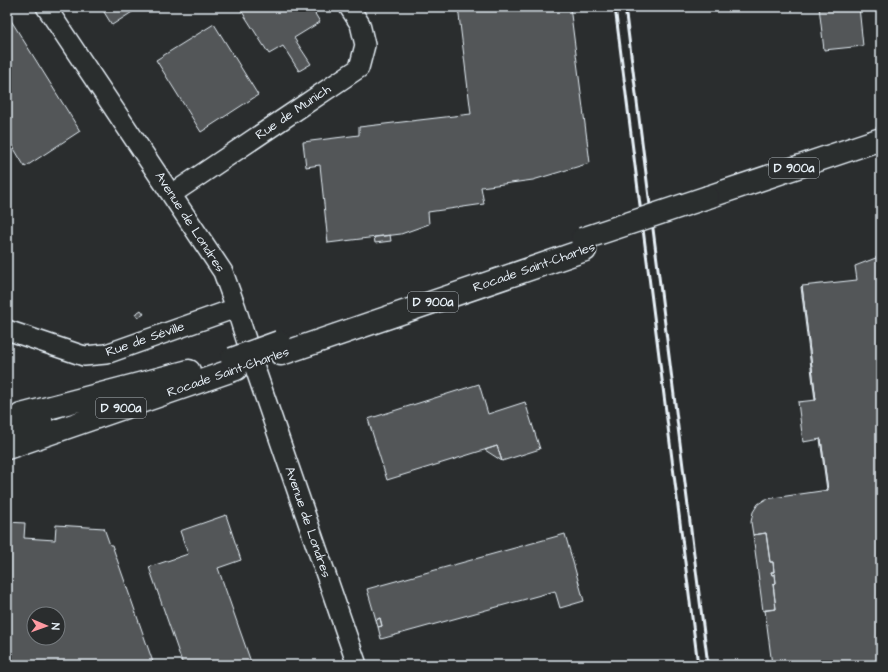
<svg xmlns="http://www.w3.org/2000/svg" width="888" height="672" viewBox="0 0 888 672" font-family="'Architects Daughter',sans-serif">
<rect width="100%" height="100%" fill="#2a2d2e"/>
<filter id="ink" filterUnits="userSpaceOnUse"><feTurbulence type="fractalNoise" baseFrequency=".025" numOctaves="2"/><feDisplacementMap in="SourceGraphic" scale="8" xChannelSelector="R" yChannelSelector="G"/><feConvolveMatrix kernelMatrix="1 2 1 2 8 2 1 2 1" color-interpolation-filters="sRGB"/></filter>
<g filter="url(#ink)">
<!-- building -->
<path fill="#535759" stroke="#e8f1f8" fill-rule="evenodd" d="M101 7H140L112 25Z
M239 7H311L320 22 294 38 311 64 299 71 283 46 269 54Z
M458 7H570L590 163 533 180 481 187 484 204 428 212 429 224 401 234 328 243 320 165 306 167 303 142 359 135V127L471 114Z
M819 7H859L863 46 824 50Z
M7 14 80 131 25 167 7 137Z
M214 24 258 95 201 132 156 60Z
M390 235 391 241 375 243 374 237Z
M881 256V665H772L765 610 776 609 773 584 776 583 775 574 772 575 771 572H774L773 562H770L766 533 753 535 751 522 753 512 758 504 766 499 828 490 821 439 803 442 798 402 816 400 802 286 857 280 855 266Z
M802 286 816 400H815L801 287Z
M141 310 144 314 138 318 135 314Z
M479 384 488 414 525 402 540 449 502 461 497 446 387 480 368 419Z
M820 439H821L828 490H827Z
M497 446 502 461 485 450Z
M226 515 241 560 218 568 251 662 243 665H183L149 567 188 554 180 531Z
M7 522 25 523 24 538 55 540 56 525 104 528 110 545H112L154 665H7ZM34 614H58V638H34Z
M766 533 770 562H773L774 572H771L772 575 775 574 776 583 773 584 776 609 763 611 753 535Z
M565 534 584 601 560 608 555 591 381 639 378 627 382 626 380 618 376 620 367 589Z
M380 618 382 626 378 627 376 620Z"/>
<g fill="none" stroke-linecap="round" stroke-linejoin="round">
<defs>
<path id="minor" d="M46 7 223 272 236 308 257 374 357 665
M172 194 359 68 365 45 360 24 349 7
M7 330 84 356 106 354 236 308"/>
<path id="primary" d="M708 197 881 139
M281 354 585 250
M21 415 189 371
M7 432 41 420
M7 448 236 369"/>
</defs>
<!-- minor casing -->
<use href="#minor" stroke="#e8f1f8" stroke-width="22"/>
<!-- primary casing -->
<use href="#primary" stroke="#e8f1f8" stroke-width="25"/>
<!-- minor -->
<use href="#minor" stroke="#2a2d2e" stroke-width="19"/>
<!-- primary -->
<use href="#primary" stroke="#2a2d2e" stroke-width="22"/>
<!-- rail -->
<path stroke="#e8f1f8" stroke-width="3" d="M615 7 698 665
M625 7 708 665"/>
<defs>
<path id="primary-bridge" d="M582 239 708 197
M232 359 279 342"/>
</defs>
<!-- primary-bridge casing -->
<use href="#primary-bridge" stroke="#e8f1f8" stroke-width="25" stroke-linecap="butt"/>
<!-- primary-bridge -->
<use href="#primary-bridge" stroke="#2a2d2e" stroke-width="22"/>
</g>
</g>
<g text-anchor="middle" dominant-baseline="central" stroke-width="4" stroke-linejoin="round" paint-order="stroke">
<!-- shield labels -->
<g fill="#2a2d2e" stroke="#afb6bb" stroke-width="1">
<rect x="769" y="158" width="50" height="20" rx="3"/>
<rect x="408" y="292" width="50" height="20" rx="3"/>
<rect x="96" y="398" width="50" height="20" rx="3"/>
</g>
<g font-size="12" font-weight="bold" fill="#e8f1f8">
<text x="794" y="168">D 900a</text>
<text x="433" y="302">D 900a</text>
<text x="121" y="408">D 900a</text>
</g>
<!-- street labels -->
<g font-size="13" fill="#e8f1f8" stroke="#2a2d2e">
<text transform="translate(293 112) rotate(-34)">Rue de Munich</text>
<text transform="translate(190 222) rotate(57)">Avenue de Londres</text>
<text transform="translate(534 267) rotate(-19)">Rocade Saint-Charles</text>
<text transform="translate(145 339) rotate(-19)">Rue de Séville</text>
<text transform="translate(228 372) rotate(-19)">Rocade Saint-Charles</text>
<text transform="translate(308 522) rotate(71)">Avenue de Londres</text>
</g>
</g>
<!-- margin -->
<rect width="888" height="672" fill="none" stroke="#2a2d2e" stroke-width="24"/>
<rect x="12" y="12" width="864" height="648" fill="none" stroke="#e8f1f8" stroke-width="1.5" filter="url(#ink)"/>
<!-- north arrow -->
<g transform="translate(46 626) rotate(92)"><circle r="19" fill="#2a2d2e" stroke="#767b7f"/>
<path d="M0-3L7 15L0 10L-7 15Z" fill="#ff9aa2"/>
<text y="-6" font-size="11" font-weight="bold" text-anchor="middle" fill="#e8f1f8">N</text>
</g>
</svg>
